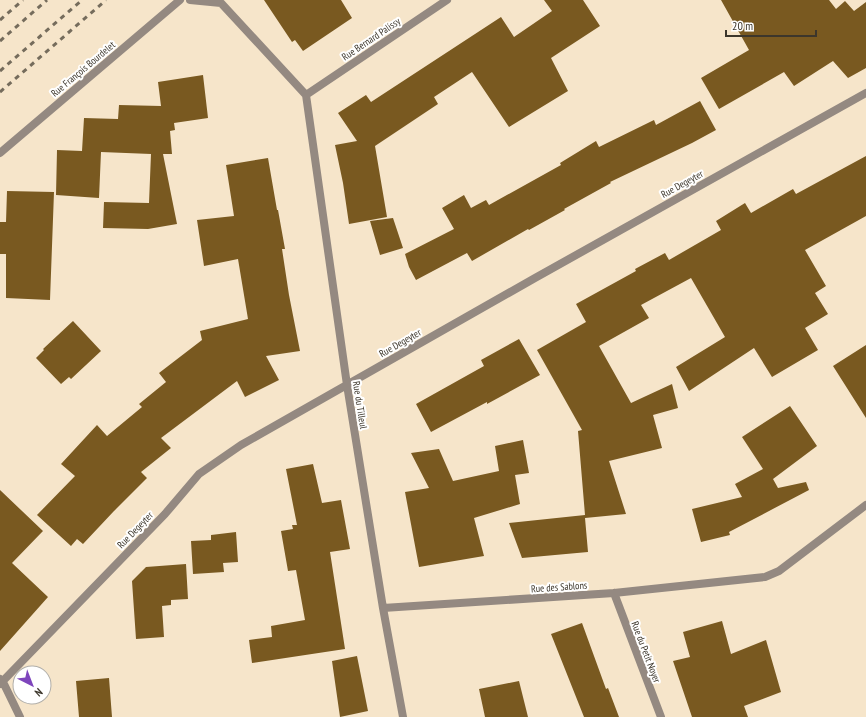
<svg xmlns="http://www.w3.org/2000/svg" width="866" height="717" viewBox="0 0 866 717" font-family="'PT Sans Narrow',sans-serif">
<rect width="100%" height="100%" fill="#f6e5ca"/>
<!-- building -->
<path fill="#795920" d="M264 0H341L352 18 303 51 295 40 292 42Z
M544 0H583L600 26 551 58 568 91 509 127 472 72 434 97 438 104 375 146 387 217 349 224 343 183 335 145 357 141 338 113 366 95 371 102 501 17 514 37 552 11Z
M721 0H829L836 9 845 1 854 11 866 2V68L848 78 833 61 794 86 784 72 719 109 701 78 749 50Z
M203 75 208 118 174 123 175 130 170 131 172 154H163L177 224 148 229 103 228 104 202 149 203 151 154 101 152 99 198 56 195 57 150 82 151 84 118 118 119 119 105 161 106 158 82Z
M700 101 716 130 692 143 610 182 611 183 564 209 565 210 529 230 528 229 472 261 467 253 416 280 409 267 405 254 454 229 442 208 464 195 471 208 486 200 489 205 561 165 560 163 596 141 599 147 654 120 656 125Z
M866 156V216L805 250 826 286 815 293 828 314 805 328 818 350 772 377 754 348 689 391 676 367 725 337 691 278 641 305 649 318 599 346 631 403 672 384 678 408 653 415 662 448 609 461 626 514 585 518 588 552 522 558 509 523 585 515 578 431 582 430 537 350 586 322 576 304 636 271 635 269 665 253 669 260 721 230 716 221 745 203 751 213 793 189 796 194Z
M268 158 277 210H278L285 249H282L289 295 300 351 266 356 279 380 245 397 237 381 161 438 171 448 141 472 147 478 114 511 83 544 77 539 71 546 37 515 75 476 61 464 97 425 107 436 142 407 139 404 166 382 159 373 202 340 200 331 248 319 238 259 204 266 197 220 234 216 226 165Z
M7 191 54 192 50 300 6 298V254H0V222H6Z
M393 218 403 248 380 255 370 221Z
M73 321 101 351 71 379 69 377 61 384 36 358 44 350 43 349Z
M519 339 540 375 487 404V402L431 432 416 404 484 366 481 360Z
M866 345V418L833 366Z
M790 406 817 446 773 479 778 488 806 482 809 490 729 532 730 535 701 542 692 509 742 497 735 484 763 469 742 437Z
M523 440 529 473 515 475 520 504 474 518 484 556 419 567 405 492 429 488 411 453 439 449 453 481 499 471 495 446Z
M313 464 322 503 341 500 350 549 330 552 345 649 252 663 249 640 272 637 271 626 305 620 296 570 288 571 281 531 293 529 292 525H297L286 469Z
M0 490 43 531 12 563 48 597 0 651Z
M236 532 238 562 223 563 224 572 193 574 191 541 211 540V535Z
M186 564 188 599 171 600V605L162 606 164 637 136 639 132 581 146 567Z
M722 621 731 654 766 640 781 692 744 706 748 717H692L673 661 690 657 683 632Z
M582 623 606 689 608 688 619 717H584L551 634Z
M357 656 368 711 340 717 332 661Z
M109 678 112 717H79L76 681Z
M519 681 528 717H485L479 689Z"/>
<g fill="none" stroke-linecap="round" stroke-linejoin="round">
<!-- street -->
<path stroke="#948981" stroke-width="8" d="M190 0 221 3 306 95
M306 95 347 385 383 608 403 717
M306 95 447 0
M0 153 180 0
M614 593 661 717
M383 608 614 593 765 577 779 571 866 505
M0 679 3 682 20 717
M0 684 165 514 199 474 241 445 535 278 866 93"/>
<!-- rail -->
<path stroke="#756c5c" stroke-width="3" stroke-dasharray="5 5" stroke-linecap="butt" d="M0 20 23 0
M0 41 47 0
M0 71 82 0
M0 92 106 0"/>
</g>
<g text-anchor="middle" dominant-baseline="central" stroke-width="4" stroke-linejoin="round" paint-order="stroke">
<!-- street labels -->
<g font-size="10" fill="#3c362b" stroke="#fff">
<text transform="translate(371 39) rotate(-34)">Rue Bernard Palissy</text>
<text transform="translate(83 69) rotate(-40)">Rue François Bourdelet</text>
<text transform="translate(682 184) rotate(-29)">Rue Degeyter</text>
<text transform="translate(400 343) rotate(-30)">Rue Degeyter</text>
<text transform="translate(360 405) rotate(81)">Rue du Tilleul</text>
<text transform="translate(135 530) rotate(-46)">Rue Degeyter</text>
<text transform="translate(559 587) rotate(-4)">Rue des Sablons</text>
<text transform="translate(646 652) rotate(69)">Rue du Petit Noyer</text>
</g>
</g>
<!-- north arrow -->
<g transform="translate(32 685) rotate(138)"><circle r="19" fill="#ffffff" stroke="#b1afaa"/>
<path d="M0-3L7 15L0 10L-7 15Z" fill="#7e45bc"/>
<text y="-6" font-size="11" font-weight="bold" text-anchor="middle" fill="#3c362b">N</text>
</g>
<!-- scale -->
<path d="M726 30v6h90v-6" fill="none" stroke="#3c362b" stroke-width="2"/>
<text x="732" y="30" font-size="12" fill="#3c362b" stroke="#ffffff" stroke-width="3" paint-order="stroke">20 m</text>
</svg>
